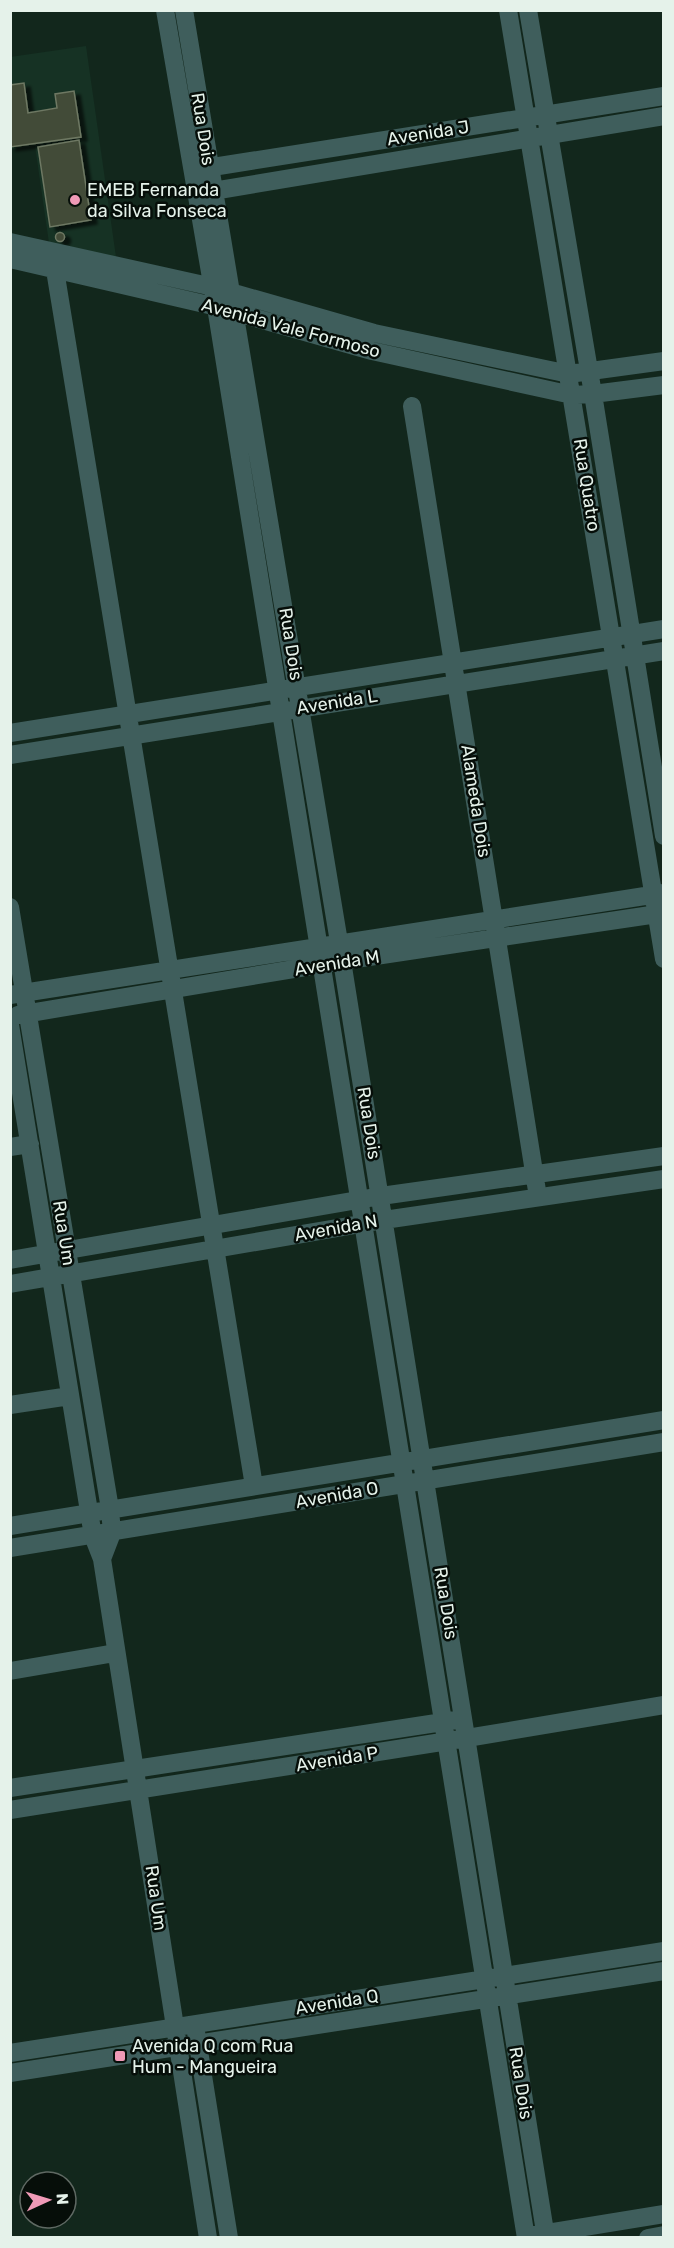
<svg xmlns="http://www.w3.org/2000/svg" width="674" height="2248" viewBox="0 0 674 2248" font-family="Rubik,sans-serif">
<defs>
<filter id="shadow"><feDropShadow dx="6" dy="4" stdDeviation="1.5" flood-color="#0009"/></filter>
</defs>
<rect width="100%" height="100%" fill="#12271c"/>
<!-- built -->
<path fill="#163224" d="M86 46 117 264 50 250 35 146 11 149 10 57Z"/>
<!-- building -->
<path fill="#434c38" stroke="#6e7863" stroke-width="1.5" filter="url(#shadow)" d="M24 83 28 113 57 108 55 94 74 91 81 137 10 147V85Z
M79 140 91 220 50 227 38 147Z
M55.5 237a4.5 4.5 0 1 1 9 0a4.5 4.5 0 1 1-9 0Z"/>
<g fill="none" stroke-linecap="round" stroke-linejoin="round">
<!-- minor -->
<path stroke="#3f5e5c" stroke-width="18" d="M165 10 216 307 526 2238
M184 10 339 942 546 2238
M508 10 664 959
M528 10 593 394 664 836
M200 169 664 96
M201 193 664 116
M10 242 213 287 374 333 569 374 664 361
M10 259 213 306 372 351 572 395 593 394 664 385
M55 270 254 1486
M412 406 538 1197
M10 733 664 629
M10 755 664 651
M10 907 110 1509 112 1533 102 1559
M10 995 664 893
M18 1015 342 961 664 913
M10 1025 93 1536 102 1559 208 2238
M10 1147 30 1144
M10 1260 381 1196 664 1156
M10 1284 384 1220 664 1179
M10 1405 70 1396
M10 1526 664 1420
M10 1548 664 1442
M10 1671 115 1653
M10 1788 456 1720
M10 1810 467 1738 664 1705
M196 2032 229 2238
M10 2053 664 1951
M10 2073 664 1971
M535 2235 664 2214
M648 2238 664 2235"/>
</g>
<!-- markers -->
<g fill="#f09ab7" stroke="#060e09" stroke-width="2">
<circle cx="75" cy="200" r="6"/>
<rect x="114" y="2050" width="12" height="12" rx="3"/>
</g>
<g text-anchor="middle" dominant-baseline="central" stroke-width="5" stroke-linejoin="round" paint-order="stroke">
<!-- street labels -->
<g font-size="18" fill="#e5f2ea" stroke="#060e09">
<text transform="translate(203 129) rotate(81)">Rua Dois</text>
<text transform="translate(428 133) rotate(-9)">Avenida J</text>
<text transform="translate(291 328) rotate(15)">Avenida Vale Formoso</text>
<text transform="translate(587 485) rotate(81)">Rua Quatro</text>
<text transform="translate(291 644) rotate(81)">Rua Dois</text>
<text transform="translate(337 702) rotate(-9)">Avenida L</text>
<text transform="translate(476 801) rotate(81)">Alameda Dois</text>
<text transform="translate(337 963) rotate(-9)">Avenida M</text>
<text transform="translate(369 1123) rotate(81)">Rua Dois</text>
<text transform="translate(336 1228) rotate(-10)">Avenida N</text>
<text transform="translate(64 1233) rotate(81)">Rua Um</text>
<text transform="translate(337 1495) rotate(-10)">Avenida O</text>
<text transform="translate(446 1603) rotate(81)">Rua Dois</text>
<text transform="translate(337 1759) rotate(-9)">Avenida P</text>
<text transform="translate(156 1898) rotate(82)">Rua Um</text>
<text transform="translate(337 2002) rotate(-9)">Avenida Q</text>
<text transform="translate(521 2083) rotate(81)">Rua Dois</text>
</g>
<!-- poi labels -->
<g font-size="18" fill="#e5f2ea" stroke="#060e09" text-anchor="start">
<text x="87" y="190">EMEB Fernanda<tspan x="87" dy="21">da Silva Fonseca</tspan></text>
<text x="132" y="2046">Avenida Q com Rua<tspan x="132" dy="21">Hum - Mangueira</tspan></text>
</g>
</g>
<!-- border -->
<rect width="674" height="2248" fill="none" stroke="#e5f2ea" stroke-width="24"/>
<!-- north arrow -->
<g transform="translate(48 2200) rotate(86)"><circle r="28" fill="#060e09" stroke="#5f6963" stroke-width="1.5"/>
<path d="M0-4.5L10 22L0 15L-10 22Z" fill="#f09ab7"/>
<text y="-9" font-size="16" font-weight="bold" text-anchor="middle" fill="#e5f2ea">N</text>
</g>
</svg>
